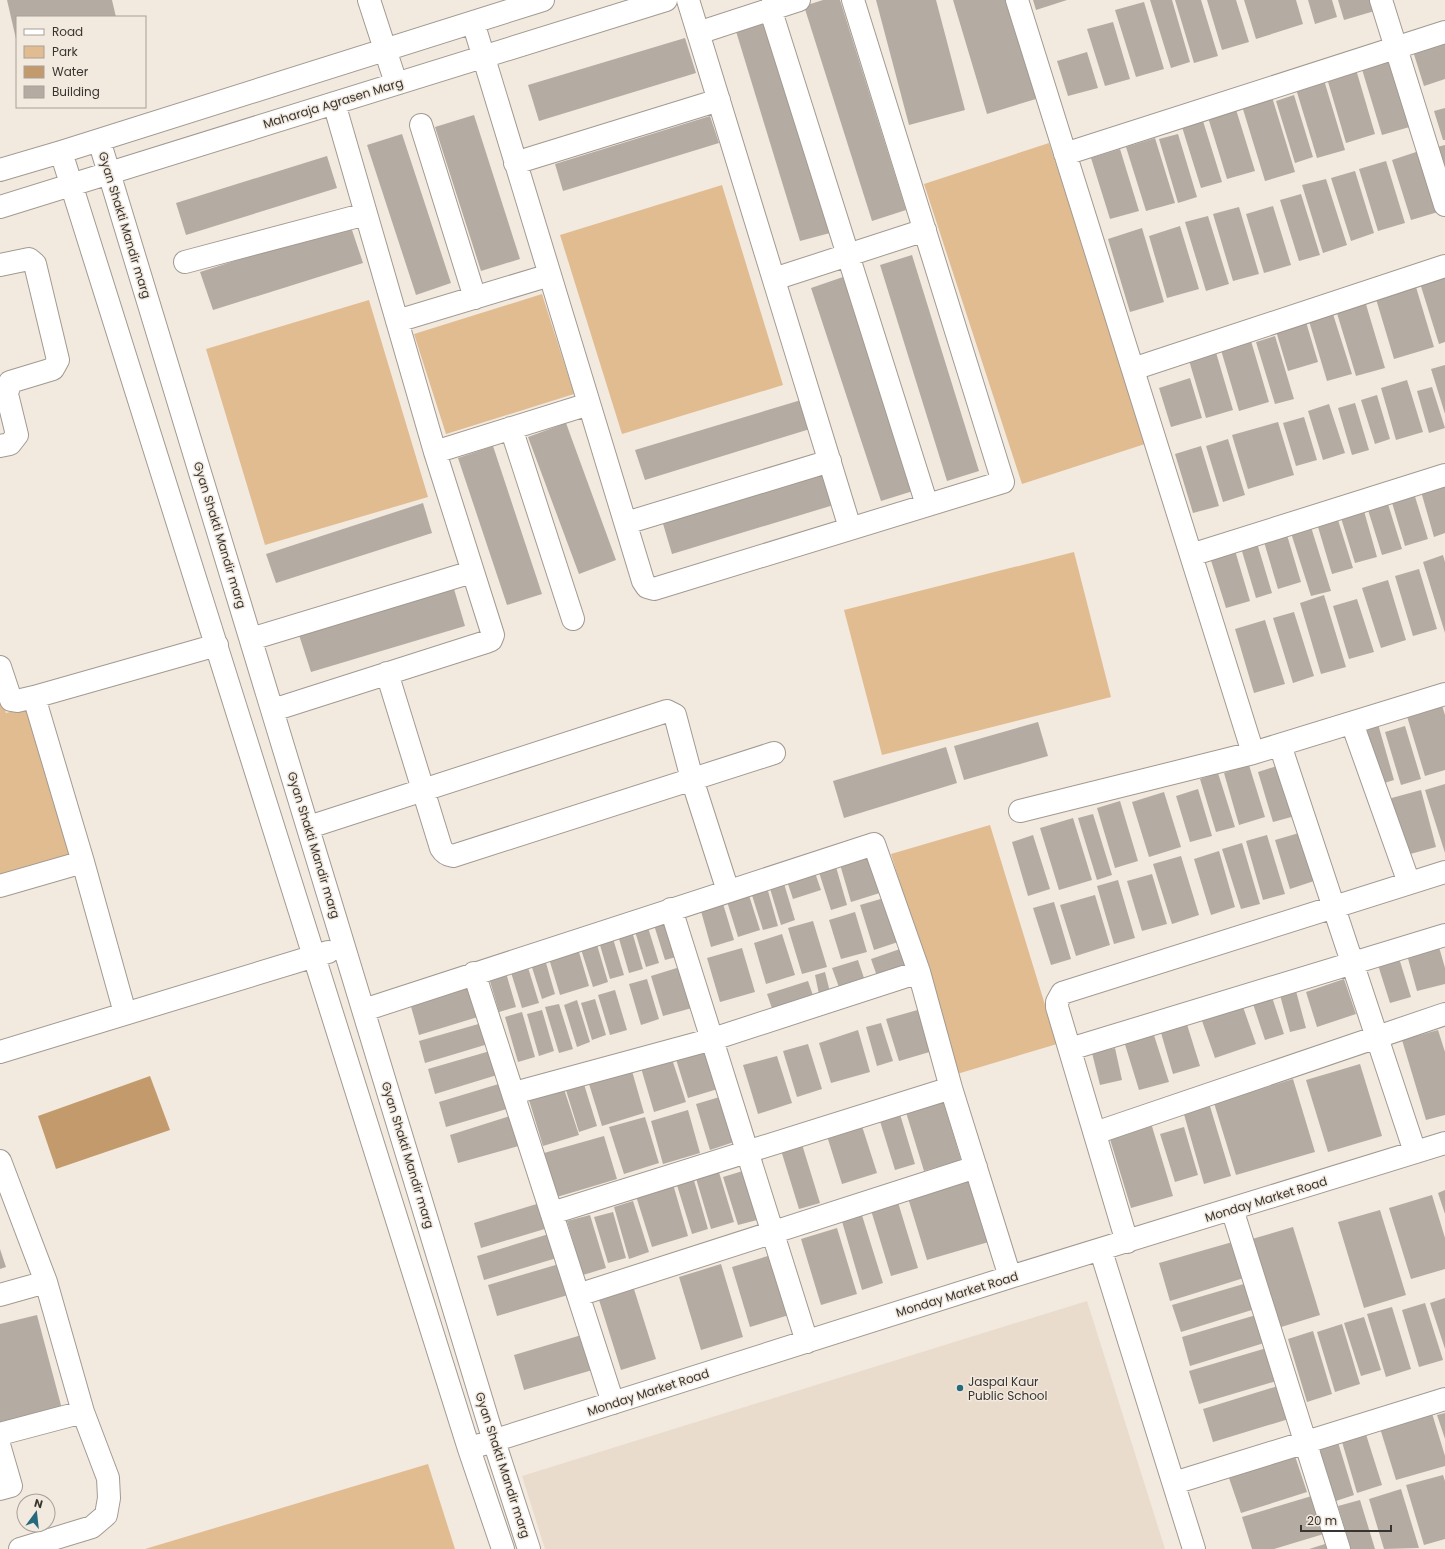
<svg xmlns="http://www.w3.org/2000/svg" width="1445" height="1549" viewBox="0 0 1445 1549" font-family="Poppins,sans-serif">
<rect width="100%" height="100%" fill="#f2e9df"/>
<!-- built -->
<path fill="#eadccc" d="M1087 1301 1165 1549H545L522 1476Z"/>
<!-- green -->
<path fill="#e2bc91" d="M1049 143 1148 443 1022 484 924 184Z
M722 185 783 385 622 434 560 235Z
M542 294 574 394 446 434 414 334Z
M369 300 428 497 265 545 206 349Z
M1074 552 1111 697 882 755 844 610Z
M0 695 6 713 27 707 71 854 0 875Z
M990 825 1057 1044 957 1074 891 854Z
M428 1464 455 1549H145Z"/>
<!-- water -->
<path fill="#c29a6c" d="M150 1076 170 1130 56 1169 38 1116Z"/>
<!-- building -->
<path fill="#b4aca3" d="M7 0H112L116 17H17L16 39Z
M823 0H840L906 210 872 221 804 6Z
M876 0H936L965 110 909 125Z
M953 0H1006L1036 99 987 114Z
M1033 0H1067L1036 10Z
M1150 0H1172L1190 62 1171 68Z
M1175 0H1201L1218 56 1194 63Z
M1207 0H1236L1249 42 1222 50Z
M1244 0H1296L1303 24 1256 39Z
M1308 0H1332L1337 17 1315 24Z
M1338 0H1375L1378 10 1344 20Z
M1144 2 1164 69 1136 77 1115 10Z
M766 19 830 233 800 241 735 28Z
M1113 22 1130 79 1105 86 1087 29Z
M685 38 696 73 539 121 528 85Z
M1445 39V79L1424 86 1412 48Z
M1087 52 1098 88 1068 96 1057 61Z
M1392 57 1413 126 1382 135 1361 66Z
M1355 66 1375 134 1346 143 1326 75Z
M1324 80 1345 150 1317 158 1296 89Z
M1294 95 1313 157 1295 163 1276 101Z
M1272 97 1295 172 1265 181 1242 106Z
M1234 103 1255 171 1227 179 1206 111Z
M1445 108V140H1443L1434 111Z
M474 115 520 259 481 271 435 127Z
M710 116 719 143 563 191 555 164Z
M1203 121 1222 182 1201 188 1182 127Z
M402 134 451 283 416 295 367 145Z
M1178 134 1197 197 1178 203 1159 139Z
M1155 138 1175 203 1146 211 1126 147Z
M1445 145V172L1437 147Z
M1120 149 1139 211 1110 219 1091 158Z
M1419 151 1438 212 1411 220 1392 160Z
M327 156 337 188 186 235 176 203Z
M1386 161 1405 223 1378 231 1359 169Z
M1355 171 1374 233 1351 241 1331 178Z
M1326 179 1347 245 1323 253 1302 185Z
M1301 194 1320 255 1299 261 1280 200Z
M1273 206 1291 265 1264 273 1246 214Z
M1239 207 1259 274 1233 281 1213 214Z
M1208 216 1229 284 1206 291 1185 222Z
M350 224 363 263 213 310 200 272Z
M1180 226 1199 289 1167 298 1149 236Z
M1142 228 1164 302 1130 312 1108 239Z
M912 255 979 471 947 481 880 265Z
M1445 272V342L1439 344 1419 280Z
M843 277 913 491 881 501 811 288Z
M1416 287 1434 347 1394 359 1376 299Z
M1365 301 1385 368 1356 376 1336 310Z
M1333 314 1352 374 1327 381 1309 321Z
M1306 322 1318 362 1288 371 1276 331Z
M1275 336 1294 399 1275 404 1256 342Z
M1251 341 1269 402 1239 411 1221 350Z
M1215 349 1233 410 1206 418 1188 357Z
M1445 365V414L1431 369Z
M1190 378 1202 418 1171 427 1159 388Z
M1407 380 1423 432 1396 440 1381 388Z
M1432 387 1445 428 1429 433 1417 391Z
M1377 395 1390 439 1375 444 1361 400Z
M801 400 810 429 645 480 635 450Z
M1355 403 1369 450 1352 455 1338 408Z
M1329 404 1345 453 1323 460 1308 411Z
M1304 417 1317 460 1296 466 1283 423Z
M1278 422 1294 475 1248 489 1232 435Z
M566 423 616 560 579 574 528 437Z
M1228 439 1245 495 1223 502 1206 446Z
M493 446 542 594 507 605 458 458Z
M1201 446 1219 506 1193 513 1175 454Z
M826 468 837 504 672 554 661 517Z
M1445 481V533L1434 537 1420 488Z
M1413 490 1428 539 1405 546 1390 496Z
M423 503 432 533 276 583 266 554Z
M1388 504 1402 549 1382 555 1368 510Z
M1364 511 1377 557 1355 563 1341 518Z
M1338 520 1353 568 1332 574 1318 527Z
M1311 527 1331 591 1311 596 1291 533Z
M1287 535 1301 582 1278 589 1264 542Z
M1257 543 1272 593 1256 598 1241 548Z
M1234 547 1250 601 1226 608 1209 554Z
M1443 555 1445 562V633L1423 562Z
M1419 569 1437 629 1413 636 1395 576Z
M1388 580 1406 640 1381 648 1362 588Z
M454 589 465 626 311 672 299 635Z
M1324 595 1346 667 1321 674 1300 603Z
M1357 599 1374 652 1349 659 1333 606Z
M1294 612 1314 676 1293 683 1273 618Z
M1265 620 1285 684 1254 693 1235 629Z
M1441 702 1445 715V770L1425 776 1406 713Z
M1038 722 1048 756 964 780 954 746Z
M1378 724 1394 780 1378 785 1362 728Z
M1405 726 1421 779 1401 785 1385 732Z
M946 747 957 783 844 818 833 781Z
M1249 765 1265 817 1239 825 1224 773Z
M1280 765 1295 816 1273 822 1258 772Z
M1218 773 1235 827 1216 832 1200 779Z
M1445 784V853L1425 790Z
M1198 789 1212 836 1190 842 1176 796Z
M1421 790 1436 847 1403 856 1388 799Z
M1164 792 1181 847 1149 857 1132 802Z
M1120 801 1138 861 1115 868 1097 808Z
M1093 814 1112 875 1097 880 1078 818Z
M1073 818 1092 880 1059 890 1040 828Z
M1299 833 1314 881 1290 889 1275 840Z
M1033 835 1050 889 1028 896 1012 842Z
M1267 835 1285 894 1263 900 1246 841Z
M1242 843 1260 904 1241 909 1222 849Z
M870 851 883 892 851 902 839 861Z
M1219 851 1235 907 1211 915 1194 859Z
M1181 856 1199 915 1172 924 1153 864Z
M834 860 847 905 831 910 817 866Z
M813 867 821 890 793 899 785 875Z
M1152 874 1167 924 1142 931 1127 881Z
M782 877 795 920 781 925 768 882Z
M1118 880 1135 938 1114 944 1097 886Z
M766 884 778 926 763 930 750 889Z
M747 889 760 930 738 937 725 895Z
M1095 895 1110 945 1076 956 1060 905Z
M721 897 734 940 711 947 699 904Z
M884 898 898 942 874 950 860 905Z
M1054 902 1071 959 1051 965 1033 908Z
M855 912 867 952 841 959 829 920Z
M670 920 680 956 665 960 654 925Z
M646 921 659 963 646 967 633 925Z
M813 921 827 967 802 974 788 928Z
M631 928 643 969 629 973 617 932Z
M611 932 624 975 610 979 597 935Z
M782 934 795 975 766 984 754 943Z
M595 938 608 982 593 987 579 943Z
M576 942 589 986 560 995 547 952Z
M1439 947 1445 968V984L1417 991 1407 955Z
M742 948 755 992 720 1002 707 958Z
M900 949 908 970 878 979 871 959Z
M544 956 555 994 542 999 530 961Z
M1399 958 1411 997 1390 1003 1378 965Z
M858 960 865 981 840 990 832 968Z
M526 961 539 1003 522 1008 509 966Z
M504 966 516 1007 499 1012 487 971Z
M680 967 692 1008 663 1016 651 976Z
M825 972 831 996 820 999 815 975Z
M647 979 659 1019 641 1025 629 984Z
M1344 979 1356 1014 1317 1027 1306 992Z
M808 981 815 1001 774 1014 767 994Z
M471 984 481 1016 419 1035 410 1003Z
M615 990 627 1030 610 1035 598 995Z
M1296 991 1306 1028 1290 1032 1280 995Z
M1272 997 1284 1034 1265 1040 1253 1004Z
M595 999 606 1035 592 1040 581 1003Z
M577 1000 590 1042 577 1047 564 1005Z
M559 1004 573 1049 559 1053 545 1007Z
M1242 1004 1256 1044 1215 1058 1201 1018Z
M921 1009 933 1051 899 1061 886 1019Z
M542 1010 554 1051 539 1056 527 1014Z
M522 1012 535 1057 518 1062 505 1017Z
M1185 1018 1200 1066 1173 1074 1159 1026Z
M482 1023 488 1044 425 1063 419 1041Z
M881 1023 893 1061 877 1066 866 1027Z
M1152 1029 1169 1082 1139 1090 1123 1038Z
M858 1030 870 1072 831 1083 819 1043Z
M1438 1030 1445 1052V1115L1426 1120 1402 1040Z
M808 1044 822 1089 797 1097 783 1051Z
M708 1046 721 1088 688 1098 675 1056Z
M1115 1048 1122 1080 1100 1085 1092 1053Z
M490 1051 497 1075 435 1094 428 1069Z
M777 1056 792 1103 758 1114 743 1065Z
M672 1059 686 1102 654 1112 641 1068Z
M1360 1064 1382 1136 1328 1152 1306 1080Z
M632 1071 644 1113 602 1126 589 1084Z
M1293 1079 1315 1152 1236 1175 1214 1103Z
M583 1081 597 1126 579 1132 565 1087Z
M502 1083 510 1108 446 1127 439 1102Z
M564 1089 579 1135 543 1146 529 1100Z
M723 1096 737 1141 710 1150 696 1104Z
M942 1097 961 1160 924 1171 905 1109Z
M1209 1103 1231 1176 1204 1184 1183 1111Z
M688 1110 700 1153 663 1164 651 1121Z
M899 1111 915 1164 895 1170 879 1118Z
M513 1115 522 1145 458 1163 450 1135Z
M645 1117 659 1163 624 1174 609 1127Z
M1151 1123 1173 1196 1131 1208 1109 1136Z
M862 1126 877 1173 842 1184 827 1136Z
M1184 1127 1198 1175 1175 1182 1160 1134Z
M604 1136 617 1179 557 1197 544 1153Z
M801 1141 820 1203 799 1209 780 1147Z
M718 1169 734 1222 711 1229 695 1175Z
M746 1170 761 1219 738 1225 723 1177Z
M693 1177 708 1229 692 1234 676 1182Z
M973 1178 992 1241 927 1260 908 1198Z
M673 1184 688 1236 652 1247 636 1196Z
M1445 1190V1214L1438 1193Z
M1432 1195 1445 1238V1269L1411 1279 1389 1208Z
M897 1199 918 1268 891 1276 870 1207Z
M633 1201 649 1252 629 1259 614 1207Z
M540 1203 548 1228 481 1248 474 1223Z
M1380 1210 1406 1295 1364 1308 1338 1222Z
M613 1212 626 1258 608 1263 594 1217Z
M861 1212 883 1283 862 1290 841 1218Z
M590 1215 606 1268 583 1275 567 1221Z
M1293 1227 1320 1315 1278 1328 1252 1239Z
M837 1228 857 1294 821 1305 801 1239Z
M552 1233 560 1257 484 1280 477 1256Z
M1236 1241 1247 1277 1170 1301 1159 1263Z
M0 1249 6 1267 0 1269Z
M771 1255 789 1315 750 1327 732 1267Z
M559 1264 568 1295 497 1316 488 1285Z
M721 1264 743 1337 701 1350 679 1277Z
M1247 1283 1255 1309 1181 1332 1172 1305Z
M634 1289 656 1359 621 1370 599 1300Z
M1445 1298V1349L1430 1303Z
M1425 1303 1443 1360 1419 1367 1402 1310Z
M1392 1307 1411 1369 1386 1377 1367 1314Z
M37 1315 62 1409 0 1424V1324Z
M1256 1315 1264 1343 1190 1366 1182 1337Z
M1364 1317 1381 1370 1361 1376 1344 1323Z
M1342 1324 1360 1384 1335 1392 1317 1332Z
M1313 1331 1332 1394 1307 1402 1288 1339Z
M585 1334 596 1369 524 1390 514 1355Z
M1270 1347 1280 1380 1199 1404 1189 1371Z
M1281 1385 1292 1418 1213 1442 1203 1409Z
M1431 1410 1445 1456V1466L1396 1480 1379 1425Z
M1445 1413V1439L1437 1415Z
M1364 1428 1382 1485 1357 1493 1340 1435Z
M1337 1439 1354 1495 1336 1501 1318 1445Z
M1295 1456 1307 1492 1241 1513 1229 1478Z
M1443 1475 1445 1481V1539L1424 1545 1406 1485Z
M1401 1489 1419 1548 1384 1549 1369 1499Z
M1315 1495 1327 1533 1274 1549H1252L1242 1517Z
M1360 1500 1375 1549H1351L1338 1506Z
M1325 1544 1327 1549H1309Z"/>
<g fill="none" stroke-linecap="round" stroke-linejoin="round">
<defs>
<path id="minor" d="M369 0 396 83
M688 0 850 528
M1017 0 1253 753
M1381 0 1445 205
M770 8 927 505
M473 22 643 581 647 587 654 589 1003 482 853 0
M698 33 799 0
M421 125 475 298
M99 140 494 1441 529 1549
M61 152 469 1449 503 1549
M1065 154 1445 32
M515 163 719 100
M0 170 61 152 543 0
M0 207 666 0
M185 262 366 214
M0 265 29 259 35 264 58 360 53 369 10 382 7 394 17 435 10 444 0 446
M774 279 925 230
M397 321 550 275
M1133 369 1445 266
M511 428 573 619
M435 452 589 404
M626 523 830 461
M1191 555 1445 475
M251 639 472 572
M0 667 11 700 17 701 34 697 83 862 0 886
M387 673 441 848C444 853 447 855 453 856L774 753
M34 697 217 645
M273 710 486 642 491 640 493 635 435 452 334 103
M1352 723 1409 883
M1280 745 1415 1152
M1020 811 1253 753 1445 694
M309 827 667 711 675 715 692 779 728 891
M83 862 125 1013
M671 909 807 1342
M474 973 613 1403
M364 1010 874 844 919 972 951 1088
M1070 1049 1445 935
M0 1052 328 952
M514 1093 713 1039 919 972
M1095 1133 1445 1014
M0 1161 46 1282 83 1412 108 1478 109 1498 106 1515 92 1527 20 1549
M1232 1209 1339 1549
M552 1213 951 1088 1010 1277
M1127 1242 1057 1007V1002L1062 993 1445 872
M1101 1251 1194 1549
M0 1295 46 1282
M578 1295 976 1167
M0 1434 83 1412
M480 1445 1010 1277 1445 1143
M0 1448 11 1486 0 1489
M1174 1483 1445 1399"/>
</defs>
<!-- minor casing -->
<use href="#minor" stroke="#a29a91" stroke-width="24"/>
<!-- minor -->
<use href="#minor" stroke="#fff" stroke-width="22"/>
</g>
<!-- markers -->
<circle fill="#286a7d" stroke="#f2e9df" stroke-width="1.5" cx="960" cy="1388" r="4"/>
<g text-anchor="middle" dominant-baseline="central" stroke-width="3" stroke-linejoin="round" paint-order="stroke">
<!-- street labels -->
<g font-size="12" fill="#383531" stroke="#f2e9df">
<text transform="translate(333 103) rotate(-17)">Maharaja Agrasen Marg</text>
<text transform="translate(125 225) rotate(73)">Gyan Shakti Mandir marg</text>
<text transform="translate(220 535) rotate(73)">Gyan Shakti Mandir marg</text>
<text transform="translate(314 845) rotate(73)">Gyan Shakti Mandir marg</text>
<text transform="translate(408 1155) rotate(73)">Gyan Shakti Mandir marg</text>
<text transform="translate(1266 1199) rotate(-17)">Monday Market Road</text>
<text transform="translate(957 1294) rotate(-17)">Monday Market Road</text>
<text transform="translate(648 1392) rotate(-18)">Monday Market Road</text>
<text transform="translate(503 1465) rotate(72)">Gyan Shakti Mandir marg</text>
</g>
<!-- poi labels -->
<g font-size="12" fill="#383531" stroke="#f2e9df" text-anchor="start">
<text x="968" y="1381">Jaspal Kaur<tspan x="968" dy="14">Public School</tspan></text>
</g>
</g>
<!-- legend -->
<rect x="16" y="16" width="130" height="92" fill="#f2e9df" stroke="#a8a199"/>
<rect x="24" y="29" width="20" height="6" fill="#ffffff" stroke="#a8a199"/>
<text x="52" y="36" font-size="12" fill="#383531">Road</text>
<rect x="24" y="46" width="20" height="12" fill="#e2bc91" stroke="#a8a199"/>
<text x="52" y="56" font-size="12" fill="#383531">Park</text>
<rect x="24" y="66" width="20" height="12" fill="#c29a6c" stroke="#a8a199"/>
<text x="52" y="76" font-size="12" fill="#383531">Water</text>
<rect x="24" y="86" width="20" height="12" fill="#b4aca3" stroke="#a8a199"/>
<text x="52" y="96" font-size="12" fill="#383531">Building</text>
<!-- north arrow -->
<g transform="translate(36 1513) rotate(15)"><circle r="19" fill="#f2e9df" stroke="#a8a199"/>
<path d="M0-3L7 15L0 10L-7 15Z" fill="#286a7d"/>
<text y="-6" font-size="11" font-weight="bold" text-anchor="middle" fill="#383531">N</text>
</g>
<!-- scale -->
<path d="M1301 1525v6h90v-6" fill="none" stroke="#383531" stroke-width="2"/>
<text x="1307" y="1525" font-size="12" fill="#383531" stroke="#f2e9df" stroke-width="3" paint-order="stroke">20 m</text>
</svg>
